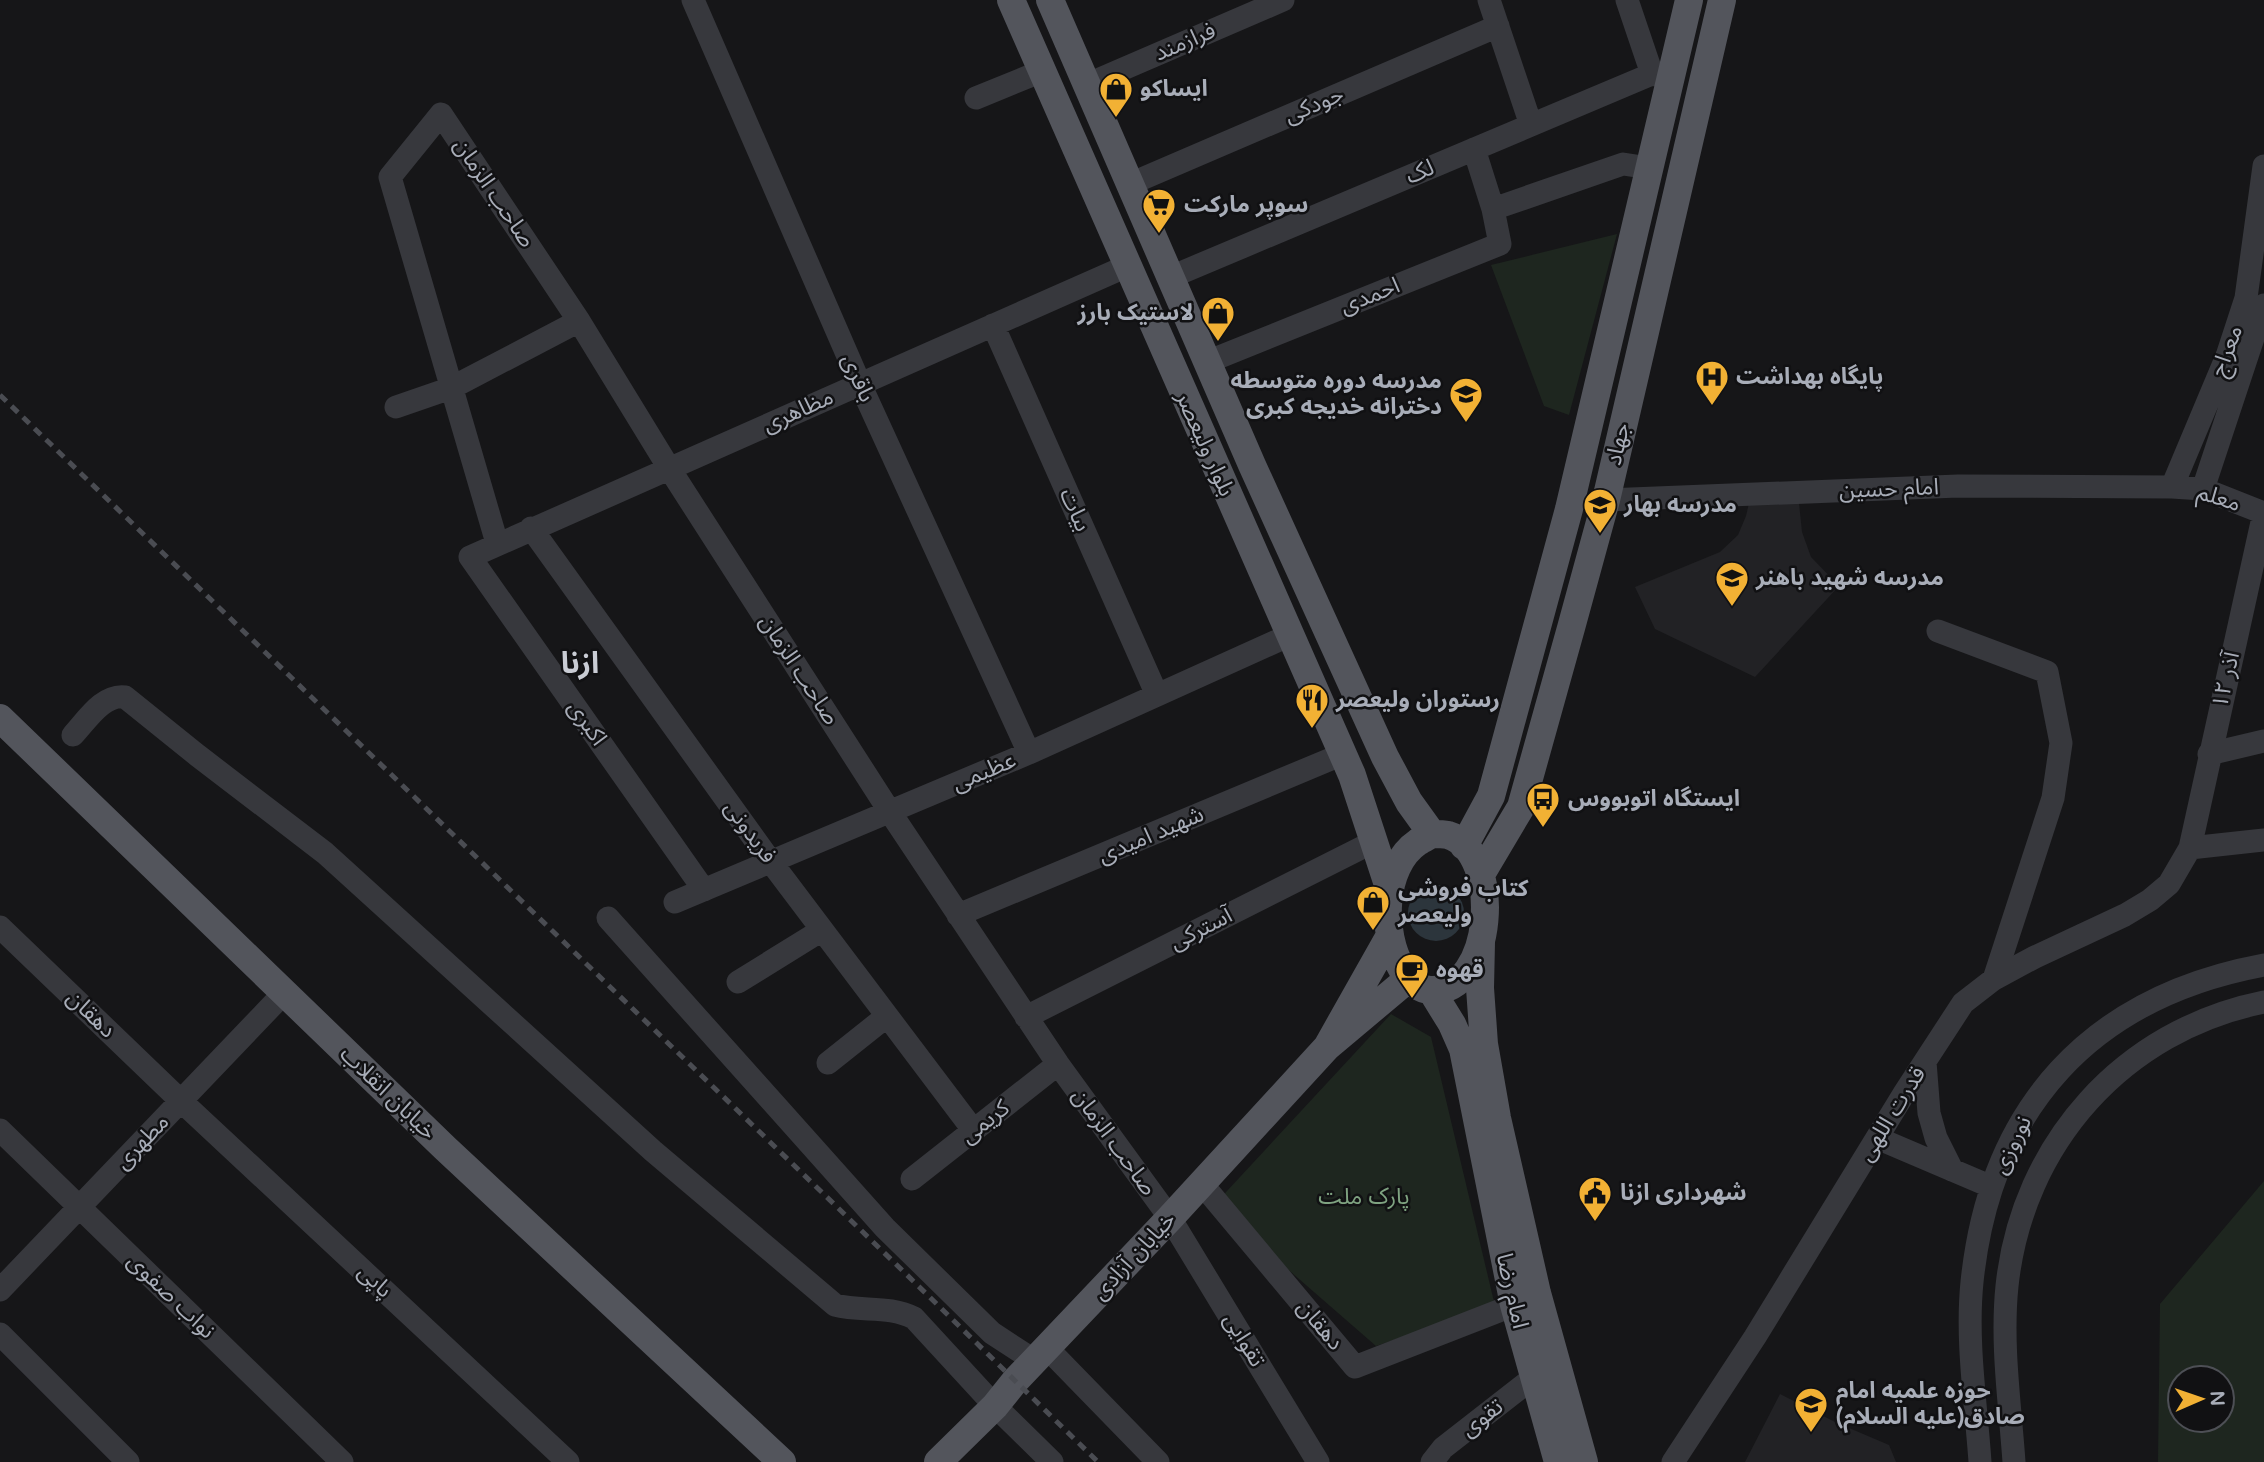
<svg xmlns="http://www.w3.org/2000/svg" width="2264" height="1462" viewBox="0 0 2264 1462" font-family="'Varela Round','Noto Sans Arabic',sans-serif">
<rect width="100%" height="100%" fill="#161618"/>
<!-- built -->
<path fill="#222225" d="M1749 503H1799L1802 532 1811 557 1839 586 1755 677 1655 629 1635 587 1720 552 1738 535 1746 516Z
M1780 1394 1835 1422 1889 1445 1896 1462H1745Z"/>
<!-- green -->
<path fill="#1e261f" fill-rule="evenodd" d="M1617 234 1569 415 1544 406 1491 265Z
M1391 1014 1431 1037 1495 1306 1376 1346 1214 1205Z
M2264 1181V1462H2158L2160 1304ZM2180 1378H2222V1420H2180Z"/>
<!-- water -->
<path fill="#2c353c" d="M1408 913a28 28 0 1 1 56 0a28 28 0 1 1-56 0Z"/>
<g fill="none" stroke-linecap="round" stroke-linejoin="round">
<!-- minor -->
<path stroke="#37383d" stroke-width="23" d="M693 0 860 384 1029 753
M1489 0 1531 125
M1627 0 1652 74
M1086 85 1283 0
M976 98 1042 71
M1130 184 1498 26
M1493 209 1623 164 1649 168
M1171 277 1652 74 1670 78
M993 325 1157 695
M1207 362 1500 244 1493 209 1474 149
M396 407 451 388 579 321
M2172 487 2227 356 2246 298 2264 166
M2203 489 2264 305
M1606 500 1958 486 2172 487 2203 489 2264 513 2190 848 2169 884 2150 900 2125 915 2035 957 1994 979 1963 1003 1905 1092 1755 1337 1673 1462
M531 528 771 862 974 1131
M497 543 390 177 441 114 579 321 669 468 890 812 1058 1064 1170 1218 1318 1462
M1938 631 2047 672 2061 743 2053 798 1994 979
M73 735C87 720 103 694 125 697L197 755 325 853 653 1151 835 1305C862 1312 889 1305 914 1318L995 1406 1052 1462
M2209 754 2264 741
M2190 848 2264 840
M704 890 470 557 1127 266
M675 902 1029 753 1290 635
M958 915 1343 754
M608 918 885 1228 992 1333 1035 1361
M0 927 181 1101 568 1462
M738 982 822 930
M1026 1017 1375 841
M1925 1062 1929 1113 1936 1138 1952 1170
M828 1063 887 1016
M0 1130 342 1462
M1877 1138 1992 1187
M912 1179 1058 1064
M1202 1184 1355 1367 1514 1305
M0 1290 284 993
M0 1334 128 1462
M1047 1348 1158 1462
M1432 1462 1443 1448 1534 1377
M1980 1462C1976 1403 1966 1341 1972 1282 1990 1107 2091 997 2264 965
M2014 1462C2010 1404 2001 1344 2007 1286 2022 1143 2124 1030 2264 1002"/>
<!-- major -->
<path stroke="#53555c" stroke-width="28" d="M1011 0 1352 775 1390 891
M1050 0 1252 465 1385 757 1409 802 1432 834
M0 718 445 1148 782 1462
M1432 834C1437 834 1443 834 1448 835 1504 852 1495 994 1430 990 1417 989 1408 979 1402 969 1381 934 1381 867 1418 842 1422 839 1427 837 1432 834Z
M1464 846 1491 796 1569 509 1689 0
M1480 876 1521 807 1571 628 1606 500 1722 0
M1389 937 1327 1047 1408 979
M1481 942 1480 988 1484 1044 1497 1118 1537 1293 1584 1462
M1431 990 1452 1024 1463 1049 1514 1305 1558 1462
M938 1462 995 1406 1015 1381 1170 1218 1327 1047"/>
<!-- rail -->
<path stroke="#4a4c52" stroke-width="5" stroke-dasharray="9 7" stroke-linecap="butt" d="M0 395 904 1272 1098 1462"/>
</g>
<!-- icons -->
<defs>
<symbol id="shop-pin" viewBox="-11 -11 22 30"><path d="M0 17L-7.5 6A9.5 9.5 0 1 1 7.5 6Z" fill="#f2b134" stroke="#111113"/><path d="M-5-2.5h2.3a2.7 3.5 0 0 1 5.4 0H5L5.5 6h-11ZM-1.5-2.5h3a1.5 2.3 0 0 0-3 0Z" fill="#111"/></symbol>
<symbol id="supermarket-pin" viewBox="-11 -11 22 30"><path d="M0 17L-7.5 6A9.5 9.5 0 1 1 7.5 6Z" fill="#f2b134" stroke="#111113"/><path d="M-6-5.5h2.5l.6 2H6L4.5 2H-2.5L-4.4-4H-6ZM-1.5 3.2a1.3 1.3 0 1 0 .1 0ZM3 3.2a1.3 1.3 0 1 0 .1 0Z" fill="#111"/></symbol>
<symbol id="hospital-pin" viewBox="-11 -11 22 30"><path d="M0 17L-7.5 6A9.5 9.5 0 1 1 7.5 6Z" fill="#f2b134" stroke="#111113"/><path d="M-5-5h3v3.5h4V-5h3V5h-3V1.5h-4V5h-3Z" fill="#111"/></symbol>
<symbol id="school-pin" viewBox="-11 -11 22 30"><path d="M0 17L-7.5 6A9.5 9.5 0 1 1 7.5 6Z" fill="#f2b134" stroke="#111113"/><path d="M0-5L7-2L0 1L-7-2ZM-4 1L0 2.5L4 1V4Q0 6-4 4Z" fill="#111"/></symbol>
<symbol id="restaurant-pin" viewBox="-11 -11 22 30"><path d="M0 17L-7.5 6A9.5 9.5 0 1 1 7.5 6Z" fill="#f2b134" stroke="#111113"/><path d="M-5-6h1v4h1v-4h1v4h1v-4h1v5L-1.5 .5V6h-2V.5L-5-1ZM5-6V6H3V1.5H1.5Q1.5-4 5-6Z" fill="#111"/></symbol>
<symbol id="bus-pin" viewBox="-11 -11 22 30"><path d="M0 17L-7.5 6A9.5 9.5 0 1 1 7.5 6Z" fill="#f2b134" stroke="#111113"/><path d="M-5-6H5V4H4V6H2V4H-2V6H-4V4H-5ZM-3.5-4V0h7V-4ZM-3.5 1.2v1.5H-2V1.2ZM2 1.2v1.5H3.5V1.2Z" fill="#111"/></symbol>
<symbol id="cafe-pin" viewBox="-11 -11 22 30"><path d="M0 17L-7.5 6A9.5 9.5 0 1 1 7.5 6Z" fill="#f2b134" stroke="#111113"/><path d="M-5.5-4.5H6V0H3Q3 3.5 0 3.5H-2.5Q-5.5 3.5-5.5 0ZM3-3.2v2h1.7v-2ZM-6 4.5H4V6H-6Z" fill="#111"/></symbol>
<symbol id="civic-pin" viewBox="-11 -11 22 30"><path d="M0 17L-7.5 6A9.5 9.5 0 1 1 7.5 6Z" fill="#f2b134" stroke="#111113"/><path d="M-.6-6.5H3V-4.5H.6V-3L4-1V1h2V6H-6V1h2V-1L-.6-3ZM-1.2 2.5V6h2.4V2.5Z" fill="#111"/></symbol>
<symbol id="university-pin" viewBox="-11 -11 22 30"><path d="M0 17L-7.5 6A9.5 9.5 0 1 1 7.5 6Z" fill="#f2b134" stroke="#111113"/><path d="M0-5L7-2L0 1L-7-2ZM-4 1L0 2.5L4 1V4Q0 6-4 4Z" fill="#111"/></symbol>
</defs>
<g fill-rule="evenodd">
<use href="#shop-pin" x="1097" y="70" width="38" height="52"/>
<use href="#supermarket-pin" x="1140" y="186" width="38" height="52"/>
<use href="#shop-pin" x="1199" y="294" width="38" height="52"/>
<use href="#hospital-pin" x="1693" y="358" width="38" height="52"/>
<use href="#school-pin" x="1447" y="375" width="38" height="52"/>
<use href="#school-pin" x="1581" y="486" width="38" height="52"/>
<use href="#school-pin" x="1713" y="559" width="38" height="52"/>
<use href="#restaurant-pin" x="1293" y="681" width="38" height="52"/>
<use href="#bus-pin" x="1524" y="780" width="38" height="52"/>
<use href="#shop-pin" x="1354" y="883" width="38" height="52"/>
<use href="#cafe-pin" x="1393" y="951" width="38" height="52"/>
<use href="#civic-pin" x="1576" y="1174" width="38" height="52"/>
<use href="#university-pin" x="1792" y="1385" width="38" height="52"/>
</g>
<g text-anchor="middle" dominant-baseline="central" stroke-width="5" stroke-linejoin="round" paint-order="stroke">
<!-- street labels -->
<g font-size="23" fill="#a8adb8" stroke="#111113">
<text transform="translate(1185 42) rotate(-23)">فرازمند</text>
<text transform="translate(1314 105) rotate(-23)">جودکی</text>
<text transform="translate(1420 172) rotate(-23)">لک</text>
<text transform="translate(494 193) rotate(56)">صاحب الزمان</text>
<text transform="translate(1370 296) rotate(-22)">احمدی</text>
<text transform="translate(2227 351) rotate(-70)">معراج</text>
<text transform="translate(858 378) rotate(66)">باقری</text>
<text transform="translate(798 411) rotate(-24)">مظاهری</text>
<text transform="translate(1205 444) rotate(66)">بلوار ولیعصر</text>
<text transform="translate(1618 444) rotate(-77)">جهاد</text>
<text transform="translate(1889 489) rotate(-2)">امام حسین</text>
<text transform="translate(2219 498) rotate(18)">معلم</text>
<text transform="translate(1075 510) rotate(66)">بیات</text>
<text transform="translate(799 670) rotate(57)">صاحب الزمان</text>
<text transform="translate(2226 680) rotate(-77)">۱۲ آذر</text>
<text transform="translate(587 723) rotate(55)">اکبری</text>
<text transform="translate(984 772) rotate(-23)">عظیمی</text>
<text transform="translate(750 832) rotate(54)">فریدونی</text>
<text transform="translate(1151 835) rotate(-23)">شهید امیدی</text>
<text transform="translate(1201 929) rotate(-27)">آسترکی</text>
<text transform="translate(91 1014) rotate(44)">دهقان</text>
<text transform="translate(388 1093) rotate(44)">خیابان انقلاب</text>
<text transform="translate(1892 1114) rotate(-58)">قدرت اللهی</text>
<text transform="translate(985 1122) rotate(-38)">کریمی</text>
<text transform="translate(142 1142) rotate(-46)">مطهری</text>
<text transform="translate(1114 1142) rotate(54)">صاحب الزمان</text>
<text transform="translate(2012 1145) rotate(-64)">نوروزی</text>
<text transform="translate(1134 1256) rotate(-47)">خیابان آزادی</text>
<text transform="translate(375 1281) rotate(43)">پاپی</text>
<text transform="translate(1512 1291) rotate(77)">امام رضا</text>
<text transform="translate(171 1296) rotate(44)">نواب صفوی</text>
<text transform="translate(1320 1325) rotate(50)">دهقان</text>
<text transform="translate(1244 1340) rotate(59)">تقوایی</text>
<text transform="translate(1482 1418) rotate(-38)">تقوی</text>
</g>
<!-- poi labels -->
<g font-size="23" font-weight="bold" fill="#a8adb8" stroke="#111113" text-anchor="start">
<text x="1140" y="89">ایساکو</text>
<text x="1184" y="205">سوپر مارکت</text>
<text x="1194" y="313" text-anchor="end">لاستیک بارز</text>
<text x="1736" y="377">پایگاه بهداشت</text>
<text x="1442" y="381" text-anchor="end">مدرسه دوره متوسطه<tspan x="1442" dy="26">دخترانه خدیجه کبری</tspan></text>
<text x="1624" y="505">مدرسه بهار</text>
<text x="1756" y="578">مدرسه شهید باهنر</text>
<text x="1336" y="700">رستوران ولیعصر</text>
<text x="1568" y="799">ایستگاه اتوبووس</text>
<text x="1398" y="889">کتاب فروشی<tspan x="1398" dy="26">ولیعصر</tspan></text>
<text x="1436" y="970">قهوه</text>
<text x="1620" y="1193">شهرداری ازنا</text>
<text x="1836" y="1391">حوزه علمیه امام<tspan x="1836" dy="26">صادق(علیه السلام)</tspan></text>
</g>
<!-- park labels -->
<g font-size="23" fill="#7fa381" stroke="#111113">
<text x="1364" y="1197">پارک ملت</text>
</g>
<!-- district labels -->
<g font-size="30" font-weight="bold" fill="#c9ccd4" stroke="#111113">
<text x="580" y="663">ازنا</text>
</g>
</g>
<!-- north arrow -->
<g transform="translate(2201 1399) rotate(88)"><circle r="33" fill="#111113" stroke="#4d4f55" stroke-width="2"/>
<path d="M0-5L12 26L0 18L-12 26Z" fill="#f2b134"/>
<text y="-10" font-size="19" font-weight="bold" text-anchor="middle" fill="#a8adb8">N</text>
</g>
</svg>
